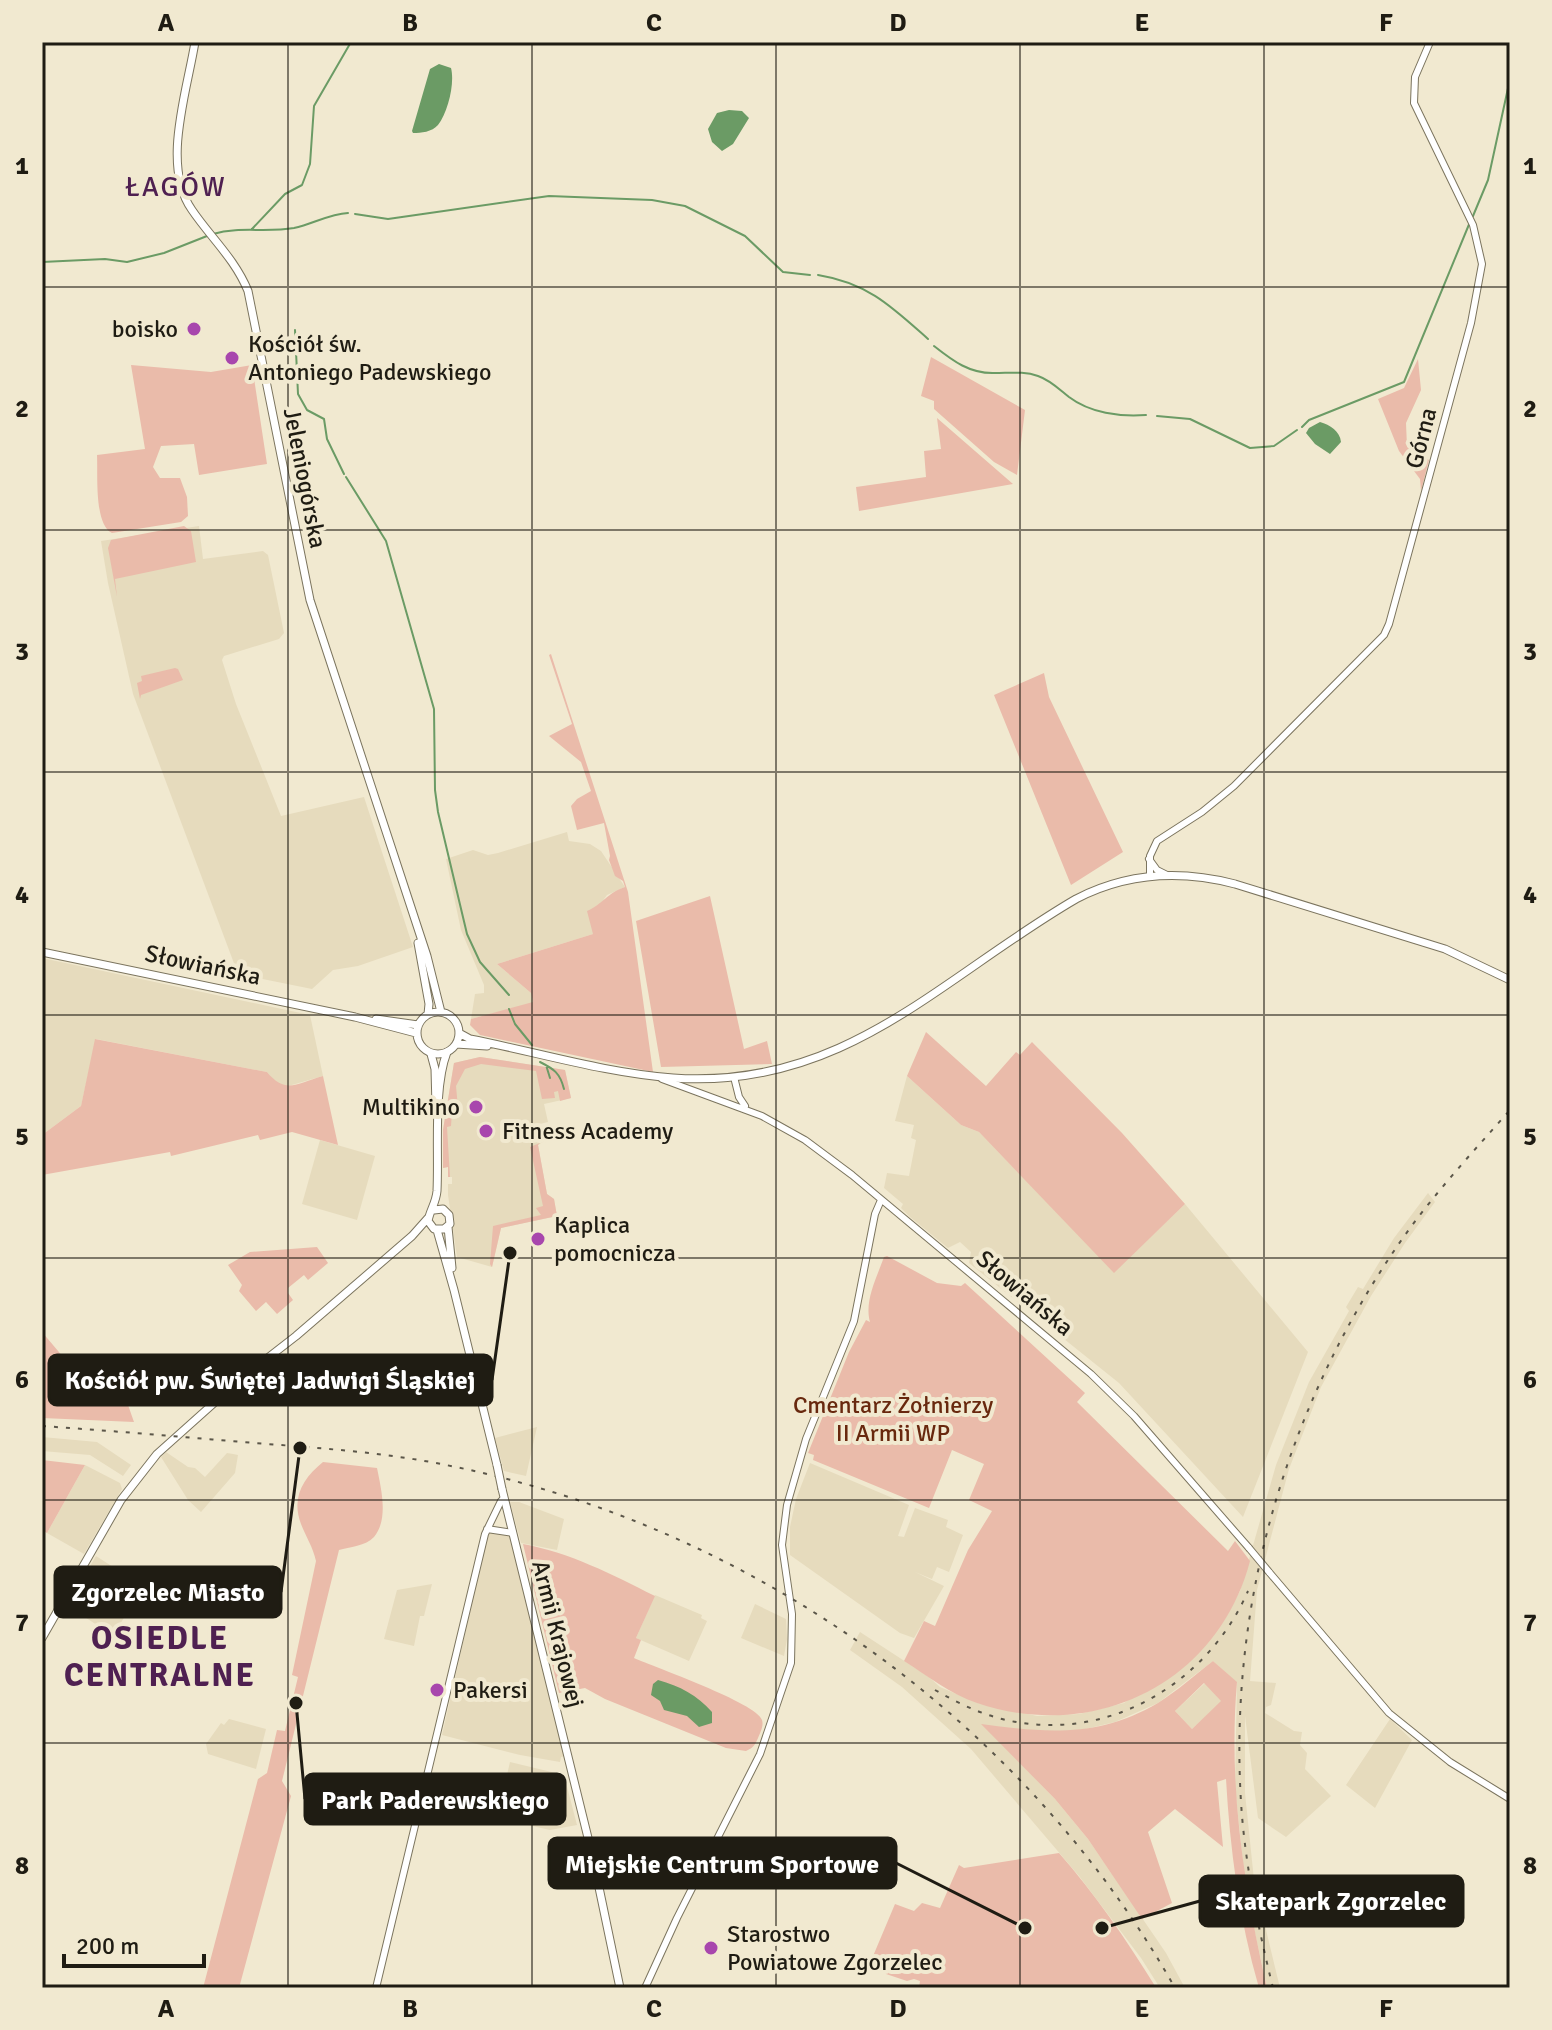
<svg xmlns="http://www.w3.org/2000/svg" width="1552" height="2030" viewBox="0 0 1552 2030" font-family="Signika,sans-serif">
<rect width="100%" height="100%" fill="#f1e9d0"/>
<!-- built -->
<path fill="#e6dbbd" d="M199 526 203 559 263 551 268 555 284 633 279 639 224 656 222 660 236 704 281 816 364 797 413 947 358 966 333 970 312 989 238 974 133 694 108 583 101 541Z
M567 832 569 841 590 844 601 851 625 887 607 895 599 906 593 934 497 964 531 993 533 1003 471 1019 475 994 484 993V985L461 930 446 859 473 850 488 855 498 853Z
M42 958 310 1015 323 1076 285 1087 278 1085 267 1072 96 1039 81 1106 42 1135Z
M480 1057 565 1070 571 1098 544 1104 548 1122 540 1124 544 1141 538 1145 547 1194 554 1199 557 1216 501 1228 492 1267 457 1257 448 1195V1184H452V1177H448V1167L443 1168V1130L454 1063Z
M907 1076 961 1125 979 1132 1114 1272 1185 1204 1308 1352 1243 1517 1119 1383 969 1263 971 1252 960 1242 948 1248 910 1217 901 1208 903 1204 884 1188 887 1173 909 1176 916 1140 911 1138 914 1125 895 1121Z
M320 1140 375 1156 357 1220 302 1204Z
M1428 1193 1435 1202 1405 1243 1371 1296 1321 1387 1289 1469 1257 1590 1250 1681 1276 1683 1271 1705 1266 1707 1265 1713 1294 1731 1302 1732 1300 1745 1307 1753 1305 1769 1331 1796 1286 1837 1258 1818 1245 1716V1793L1254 1880 1280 1988H1267L1246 1892 1235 1787 1237 1683 1213 1661 1158 1703 1115 1722 1073 1732 1040 1733 983 1725 1055 1799 1088 1839 1166 1953 1185 1988H1160L1141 1958 1079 1876 971 1749 902 1687 850 1650 860 1632 929 1677 940 1687 978 1703 1037 1716 1079 1714 1124 1703 1201 1649 1225 1619 1240 1591 1276 1465 1309 1382 1349 1311 1346 1307 1358 1287 1363 1289 1394 1238Z
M537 1427 526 1476 504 1471 495 1438Z
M42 1437 97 1442 131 1465 123 1476 90 1455 42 1451Z
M166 1452 188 1467 195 1468 205 1477 227 1453 233 1454 238 1455 235 1473 201 1512 188 1500 161 1457Z
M810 1463 909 1505 898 1536 904 1537 915 1508 948 1520 946 1527 963 1535 949 1572 937 1567 932 1579 915 1572 944 1586 914 1638 900 1633 790 1555V1527L796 1499Z
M85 1465 120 1483 122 1489 84 1554 47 1533Z
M510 1502H519L564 1519 557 1550 521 1543Z
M491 1532 510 1536 512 1540 565 1756 561 1757 560 1762 520 1755 442 1735 488 1533Z
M96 1556 138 1583 133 1592 137 1595 129 1609 83 1578Z
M432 1584 424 1616H420L414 1646 384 1639 397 1590Z
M79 1585 126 1614 118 1628 106 1631 68 1606Z
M655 1595 702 1615 701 1618 707 1621 689 1661 636 1638Z
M755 1604 786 1619 787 1639 784 1656 741 1638Z
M1205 1683 1222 1701 1192 1729 1175 1711Z
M229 1719 266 1729 256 1769 208 1754 206 1744 221 1723 224 1725Z
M1390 1719 1412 1740 1375 1808 1346 1785Z
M510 1762 564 1775 577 1825 550 1830 497 1818Z"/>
<!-- green -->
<path fill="#eabbaa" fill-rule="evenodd" d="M931 357 1025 410 1017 475 994 462 934 409V401L921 396Z
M1418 359 1421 390 1406 423 1407 447 1429 460 1421 491 1420 479 1399 451 1378 399 1404 388Z
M131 365 211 372 252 365 267 464 199 475 194 444 161 446 153 467 160 478H180L187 497 188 516 181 522 112 533C94 525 98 474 97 455L145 449Z
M937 418 1013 484 859 511 856 487 926 477 924 451 941 449Z
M184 526 191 531 196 562 115 579 117 597 108 548 111 540Z
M551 654 628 892 653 1072 480 1035 470 1025 471 1019 533 1002 531 993 497 964 593 934 587 911C603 904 607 893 625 887L623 881 615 876 609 860 610 856 604 823 577 830 571 806 577 799 591 791 581 762 549 736 572 724 549 655Z
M175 668 178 669 183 680 141 695 140 699 137 683 142 681 141 676Z
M1044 673 1049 697 1123 852 1071 885 994 695Z
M710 896 744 1049 767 1041 772 1064 661 1067 636 921Z
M926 1032 986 1086 1016 1052 1020 1055 1032 1042 1122 1133 1185 1204 1114 1273 979 1132 961 1125 907 1076Z
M95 1039 267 1072C286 1095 297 1083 323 1076L338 1145 292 1132 260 1140 258 1135 171 1156 170 1152 42 1175V1135L81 1106Z
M480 1057 565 1070 571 1098 560 1101 558 1091 554 1092 555 1098 542 1099 536 1071 481 1064 465 1069 456 1086 458 1108 452 1111 451 1126 447 1127 450 1177H448V1167L443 1168V1130L454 1063Z
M540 1143 538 1145 547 1194 554 1199 557 1216 501 1228 492 1267 490 1264 493 1226 541 1215 536 1208 543 1206 530 1147Z
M317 1247 328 1263 308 1280 304 1275 288 1288V1293L293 1300 277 1314 266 1302 256 1311 239 1291 242 1285 228 1265 250 1252Z
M887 1256 937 1283 961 1286 965 1283 1085 1393 1077 1402 1228 1551 1235 1541 1250 1561C1218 1683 1095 1743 977 1703 950 1694 928 1676 904 1661L924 1621 935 1626 968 1550 992 1511 969 1500 984 1464 952 1450 929 1508 813 1460 814 1455 808 1453 849 1352 866 1320 870 1322C864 1301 877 1277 884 1257Z
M42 1332 102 1403 128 1405 134 1422 42 1418Z
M42 1460 85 1465 47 1533 42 1530Z
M323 1462 377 1468C381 1488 389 1519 374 1537 366 1546 349 1547 339 1550L282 1781 291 1796 239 1988H203L258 1779 267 1773 277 1730 285 1731 298 1677 292 1675 316 1561C313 1547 306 1537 301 1524 291 1498 303 1478 323 1462Z
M523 1544C571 1553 611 1574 655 1596L636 1638 641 1640 634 1658C654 1667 757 1703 762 1720 764 1726 760 1733 758 1738 755 1745 753 1748 746 1751L726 1748 605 1699 585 1688 559 1693Z
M1213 1661 1237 1682C1228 1786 1244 1887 1267 1988H1259C1239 1919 1230 1849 1226 1779L1217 1782 1223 1847 1175 1809 1148 1832 1172 1903 1142 1919 1088 1839 1055 1799 981 1724C1046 1733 1098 1738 1158 1703 1177 1691 1195 1675 1213 1661ZM1204 1683 1221 1701 1192 1729 1175 1711Z
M1059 1853C1095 1894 1126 1939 1155 1986L1150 1988H919L920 1981 914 1979 907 1981 868 1968 895 1904 914 1911 922 1903 940 1908 959 1865 964 1868Z"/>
<!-- water -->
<path fill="#6b9b65" d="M439 64 451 68C455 83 448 112 438 125 432 132 421 133 413 133L412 131 430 69Z
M729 110 742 111 749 118 733 144 722 151 712 142 708 129 717 113Z
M1320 422C1330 425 1340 431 1341 442L1330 454 1315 444 1306 433 1309 428Z
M658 1680C680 1686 697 1695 712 1712V1723L699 1727 687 1716 664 1710 660 1701 651 1695 653 1684Z"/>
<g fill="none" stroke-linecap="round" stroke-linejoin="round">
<!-- stream -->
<path stroke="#6b9b65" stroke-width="2" d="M355 214 388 219 549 196 652 200 685 206 745 236 783 272 810 275
M1473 216 1488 180 1510 79
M252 229 285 194 302 185 310 164 314 106 351 42
M213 234C240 226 266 233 294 228 313 224 329 214 348 213
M42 262 105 259 127 262 164 253 207 236
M818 275C868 283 892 307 928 339
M295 330 298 394 307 410 324 419 327 439 344 474
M934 346C953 361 970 374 995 373 1010 373 1024 371 1038 376 1050 380 1059 389 1069 397 1090 413 1120 417 1146 415
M1157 416 1190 419 1250 448 1274 446 1297 430
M1302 427 1309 420 1404 382 1470 222
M346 477 386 541 434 709 435 790 438 812 467 934 480 962 509 995
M509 1009 515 1024 532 1045
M540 1062C554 1069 560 1073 564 1089
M546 1065 550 1078"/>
<defs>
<path id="tertiary" d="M1149 859 1157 870 1167 875
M1150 876V856L1157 841 1202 812 1234 786 1384 635 1389 624 1471 323 1482 264 1473 225 1414 103 1415 77 1430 42
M734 1077 739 1097 745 1106
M662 1079 762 1116 805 1140 852 1175 1091 1374 1134 1416 1249 1548
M487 1529 513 1533
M1269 1572 1389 1713 1450 1762 1510 1799
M376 1988 485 1534 501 1501 504 1498
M645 1988 677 1918 760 1754 791 1663 792 1614 782 1545 787 1505 806 1439 854 1321 875 1214 881 1200"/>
<path id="secondary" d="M431 1054 435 1069 436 1107
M434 1210 443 1209 449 1215 450 1224 444 1229H434L428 1221C430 1210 436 1203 437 1191 439 1151 433 1089 447 1052
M448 1227 452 1268
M437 1230 454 1290 497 1465
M502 1489 592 1854 620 1988
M42 1638 121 1500 157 1454 242 1378 296 1336 412 1236 428 1218"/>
<path id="primary" d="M195 42C187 92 161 166 192 210 211 238 235 259 248 291L310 600 427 956 441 1012
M418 943 429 1004 428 1014
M42 952 355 1017 416 1033
M417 1033a21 21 0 1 1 42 0a21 21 0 1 1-42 0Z
M376 1019 418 1025
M459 1033 470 1039C537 1052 605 1073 673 1078 845 1090 940 978 1076 899 1126 873 1181 870 1235 884L1445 949 1510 980
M456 1044 487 1046"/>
</defs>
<!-- tertiary casing -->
<use href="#tertiary" stroke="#7b745e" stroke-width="8"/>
<!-- secondary casing -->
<use href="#secondary" stroke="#7b745e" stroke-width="9"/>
<!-- primary casing -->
<use href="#primary" stroke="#7b745e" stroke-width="9"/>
<!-- tertiary -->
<use href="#tertiary" stroke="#fff" stroke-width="6"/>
<!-- secondary -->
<use href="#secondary" stroke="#fff" stroke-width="7"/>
<!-- primary -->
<use href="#primary" stroke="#fff" stroke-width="7"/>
<!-- rail -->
<path stroke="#5b5649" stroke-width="2" stroke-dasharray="4 8" stroke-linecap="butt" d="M42 1426C113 1431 184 1437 255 1443 318 1448 380 1452 441 1464 746 1523 1022 1717 1175 1988
M935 1690C956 1702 978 1713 1002 1719 1105 1745 1207 1685 1248 1591
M1273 1988C1259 1931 1247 1874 1242 1816 1226 1613 1284 1411 1398 1245 1431 1197 1471 1154 1510 1110"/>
<defs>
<path id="tertiary-bridge" d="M1249 1548 1269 1572"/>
<path id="secondary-bridge" d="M497 1465 502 1489"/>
</defs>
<!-- tertiary-bridge casing -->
<use href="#tertiary-bridge" stroke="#7b745e" stroke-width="8" stroke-linecap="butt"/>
<!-- secondary-bridge casing -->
<use href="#secondary-bridge" stroke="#7b745e" stroke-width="9" stroke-linecap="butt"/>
<!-- tertiary-bridge -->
<use href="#tertiary-bridge" stroke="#fff" stroke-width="6"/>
<!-- secondary-bridge -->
<use href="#secondary-bridge" stroke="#fff" stroke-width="7"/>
</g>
<!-- grid -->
<path fill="none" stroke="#1f1c13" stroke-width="2" stroke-opacity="0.55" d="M288 42V1988M532 42V1988M776 42V1988M1020 42V1988M1264 42V1988M42 287H1510M42 530H1510M42 772H1510M42 1015H1510M42 1258H1510M42 1500H1510M42 1743H1510"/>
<!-- markers -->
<g fill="#a846ad" stroke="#f1e9d0" stroke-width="3">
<circle cx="194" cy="329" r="8"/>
<circle cx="232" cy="358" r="8"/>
<circle cx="476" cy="1107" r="8"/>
<circle cx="486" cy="1131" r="8"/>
<circle cx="538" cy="1239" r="8"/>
<circle cx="437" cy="1690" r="8"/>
<circle cx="711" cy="1948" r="8"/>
</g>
<g text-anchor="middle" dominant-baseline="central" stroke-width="8" stroke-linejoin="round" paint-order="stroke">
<!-- poi labels -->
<g font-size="24" fill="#1f1c13" stroke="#f1e9d0" text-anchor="start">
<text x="178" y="329" text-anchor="end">boisko</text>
<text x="248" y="344">Kościół św.<tspan x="248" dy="28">Antoniego Padewskiego</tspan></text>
<text x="460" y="1107" text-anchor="end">Multikino</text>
<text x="502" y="1131">Fitness Academy</text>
<text x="554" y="1225">Kaplica<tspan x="554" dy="28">pomocnicza</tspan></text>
<text x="453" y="1690">Pakersi</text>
<text x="727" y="1934">Starostwo<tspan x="727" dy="28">Powiatowe Zgorzelec</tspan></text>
</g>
<!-- street labels -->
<g font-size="24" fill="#1f1c13" stroke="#f1e9d0">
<text transform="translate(1421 438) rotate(-75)">Górna</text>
<text transform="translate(305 478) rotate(79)">Jeleniogórska</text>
<text transform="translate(203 965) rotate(12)">Słowiańska</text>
<text transform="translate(1025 1293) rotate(40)">Słowiańska</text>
<text transform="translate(558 1634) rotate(76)">Armii Krajowej</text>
</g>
<!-- park labels -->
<g font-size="24" fill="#68280e" stroke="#f1e9d0">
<text x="893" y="1405">Cmentarz Żołnierzy<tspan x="893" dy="28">II Armii WP</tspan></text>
</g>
<!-- quarter labels -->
<g font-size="28" letter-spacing="2" fill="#4f2051" stroke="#f1e9d0">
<text x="176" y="187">ŁAGÓW</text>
</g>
<!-- district labels -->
<g font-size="32" font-weight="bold" letter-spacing="2" fill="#4f2051" stroke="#f1e9d0">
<text x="160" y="1638">OSIEDLE<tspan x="160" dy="37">CENTRALNE</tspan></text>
</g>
</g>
<!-- callouts -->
<path fill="none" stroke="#1f1c13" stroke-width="3" d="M510 1253L492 1380M300 1448L281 1592M296 1703L305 1799M1025 1928L896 1863M1102 1928L1200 1901"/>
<g fill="#1f1c13" stroke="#f1e9d0" stroke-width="3">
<circle cx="510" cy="1253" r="8"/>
<circle cx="300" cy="1448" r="8"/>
<circle cx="296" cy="1703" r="8"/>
<circle cx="1025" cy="1928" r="8"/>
<circle cx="1102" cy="1928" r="8"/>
</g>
<g fill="#1f1c13" stroke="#1f1c13" stroke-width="3">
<rect x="49" y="1355" width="443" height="50" rx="8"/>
<rect x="55" y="1567" width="226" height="50" rx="8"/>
<rect x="305" y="1774" width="260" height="50" rx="8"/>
<rect x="549" y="1838" width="347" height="50" rx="8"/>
<rect x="1200" y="1876" width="263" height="50" rx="8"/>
</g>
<g font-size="26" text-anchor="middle" font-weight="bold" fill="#fff">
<text x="270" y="1389">Kościół pw. Świętej Jadwigi Śląskiej</text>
<text x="168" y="1601">Zgorzelec Miasto</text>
<text x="435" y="1809">Park Paderewskiego</text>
<text x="722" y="1873">Miejskie Centrum Sportowe</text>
<text x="1331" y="1910">Skatepark Zgorzelec</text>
</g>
<!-- border -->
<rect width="1552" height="2030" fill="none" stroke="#f1e9d0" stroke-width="88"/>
<!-- scale -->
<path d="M64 1954v12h140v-12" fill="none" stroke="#1f1c13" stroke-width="4"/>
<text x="76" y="1954" font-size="24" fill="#1f1c13" stroke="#f1e9d0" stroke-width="6" paint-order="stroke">200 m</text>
<rect x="44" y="44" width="1464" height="1942" fill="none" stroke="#1f1c13" stroke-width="3"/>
<g font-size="26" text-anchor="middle" font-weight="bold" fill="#1f1c13">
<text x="166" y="31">A</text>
<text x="410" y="31">B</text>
<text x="654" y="31">C</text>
<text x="898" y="31">D</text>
<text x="1142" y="31">E</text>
<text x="1386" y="31">F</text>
<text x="22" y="174">1</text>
<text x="1530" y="174">1</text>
<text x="22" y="417">2</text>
<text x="1530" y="417">2</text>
<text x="22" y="660">3</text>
<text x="1530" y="660">3</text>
<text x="22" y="903">4</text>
<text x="1530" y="903">4</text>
<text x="22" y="1145">5</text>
<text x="1530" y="1145">5</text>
<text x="22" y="1388">6</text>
<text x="1530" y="1388">6</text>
<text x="22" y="1631">7</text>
<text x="1530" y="1631">7</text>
<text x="22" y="1874">8</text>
<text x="1530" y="1874">8</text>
<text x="166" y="2017">A</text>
<text x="410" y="2017">B</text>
<text x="654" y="2017">C</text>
<text x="898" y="2017">D</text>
<text x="1142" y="2017">E</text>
<text x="1386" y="2017">F</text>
</g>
</svg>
